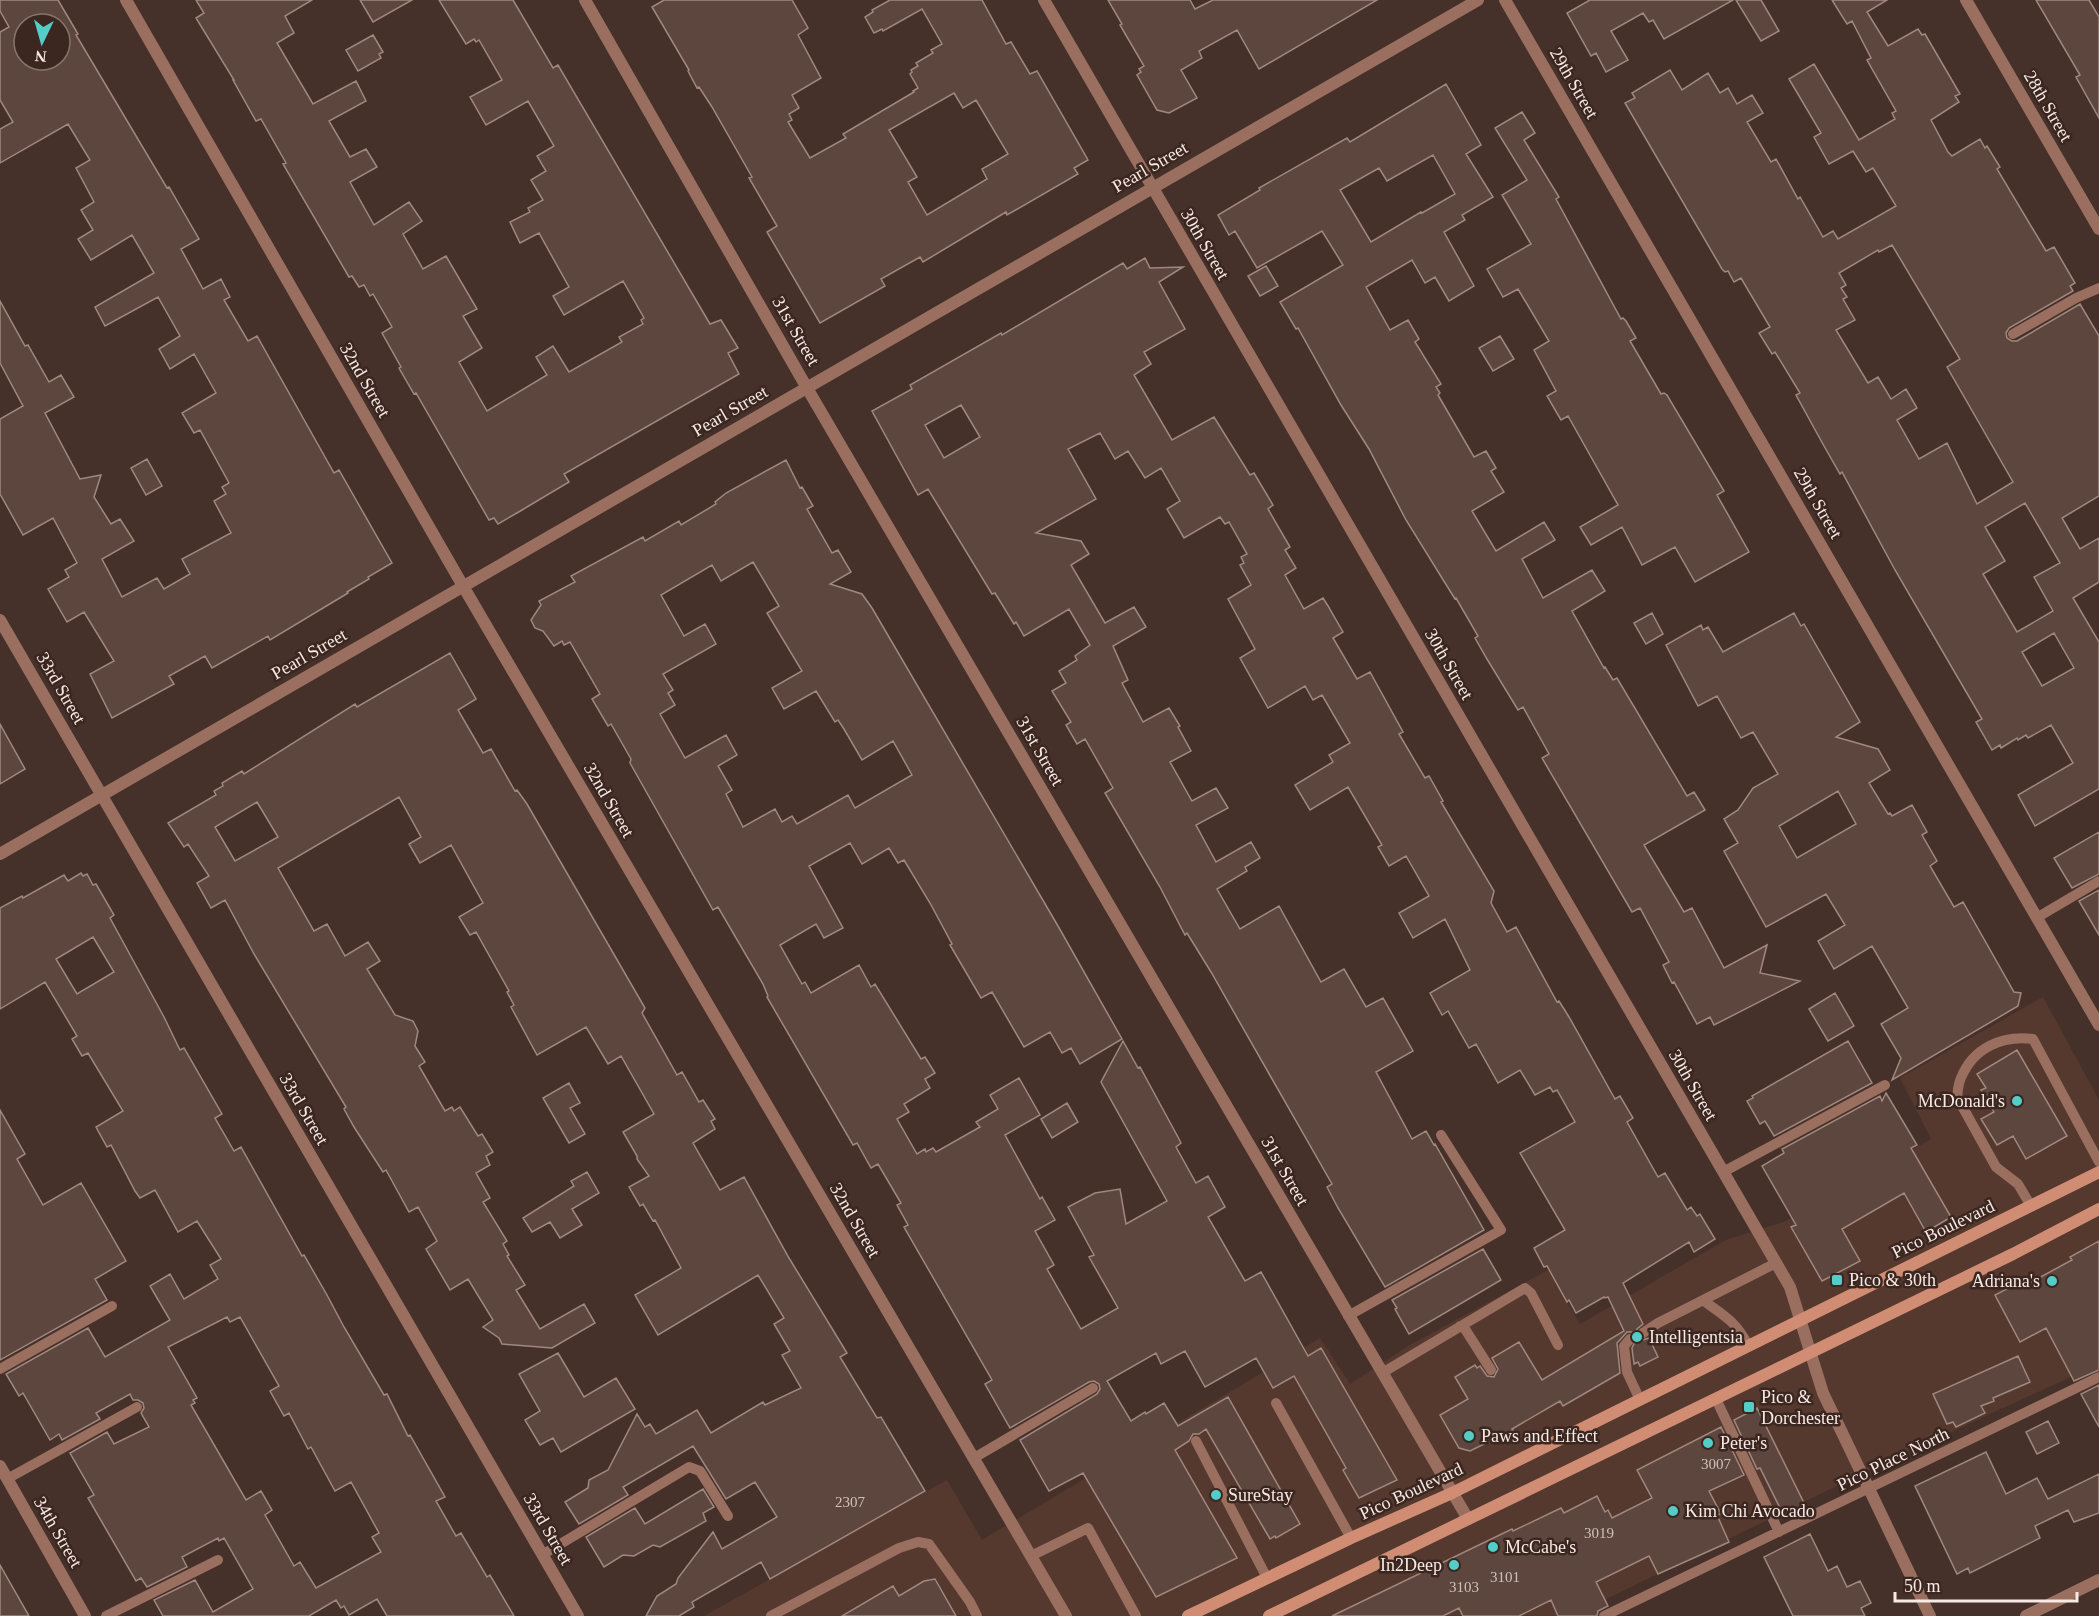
<svg xmlns="http://www.w3.org/2000/svg" width="2099" height="1616" viewBox="0 0 2099 1616" font-family="'Times New Roman',serif">
<rect width="100%" height="100%" fill="#46312a"/>
<!-- built -->
<path fill="#55392f" d="M2043 997 2099 1100V1364L1877 1466 1572 1616H704L947 1480 982 1540 1320 1338 1350 1384 1408 1346 1548 1270 1580 1324 1726 1240 1786 1221 1931 1139 1900 1078Z"/>
<!-- building -->
<path fill="#5c463e" stroke="#a0887f" stroke-width="1.5" fill-rule="evenodd" d="M0 0H58L78 34 76 35 167 188 169 187 199 239 181 249 203 289 221 279 230 297 224 300 248 341 257 336 334 473 339 470 392 563 368 577 369 579 347 592 348 593 270 640 268 636 212 668 205 656 169 676 174 684 112 718 90 674 114 661 84 612 67 622 48 589 69 577 65 570 77 563 53 518 23 535 0 494V419L23 406 0 363V301L25 346 28 345 49 382 61 375 74 397 45 413 80 479 101 475 94 497 111 524 120 519 134 541 102 559 122 597 157 578 164 589 190 574 182 559 231 533 214 501 226 494 222 487 229 483 200 430 194 433 182 413 216 393 194 354 170 369 159 349 180 336 158 297 105 326 95 307 154 273 132 235 91 260 78 239 93 230 81 210 94 202 76 168 90 160 68 124 0 163V129L13 122 0 100V32L9 27 0 11ZM24 24H60V60H24Z
M196 0H312L285 16 294 33 277 43 313 104 356 81 366 101 329 121 350 157 366 149 377 167 350 182 374 225 409 202 422 221 403 234 423 269 446 256 477 309 463 316 482 348 459 362 487 411 547 375 536 357 553 346 569 372 622 342 619 337 643 324 641 320 644 318 623 281 564 315 553 296 569 287 539 233 520 243 510 222 530 212 528 208 543 200 531 180 546 171 537 156 554 146 528 101 486 125 470 97 502 80 479 40 476 42 474 39 466 44 439 0H513L553 68 558 65 710 324 721 320 738 348 728 353 739 374 564 474 569 482 522 510 498 524 494 518 489 520 416 393 414 394 399 368 401 367 382 333 392 327 373 294 370 296 364 285 359 287 352 276 349 277 283 164 286 163 261 119 256 121 233 80H234L196 18 204 13Z
M360 0H412L373 22Z
M664 0H792L808 28 798 35 821 78 792 95 799 108 789 114 792 120 788 122 810 158 846 138 843 134 914 92 913 91 918 88 910 74 912 72 911 70 918 66 916 63 933 53 931 50 942 44 922 9 883 31 882 29 874 33 865 17 873 12 872 10 890 0H982L1006 44 1011 42 1030 74 1037 71 1088 160 1074 168 1078 174 1007 215 1006 212 923 262 920 257 881 279 885 286 820 323 767 232 777 226 749 178 752 177 712 107 699 87 697 88 688 71 689 70 652 7ZM954 93 963 108 976 100 1008 154 982 169 987 179 927 215 908 182 917 177 889 130Z
M1108 0H1190L1195 9 1213 0H1377L1259 69 1237 30 1199 51 1202 58 1181 70 1197 98 1169 113 1157 110 1137 75 1141 72 1139 69 1144 66 1120 25 1122 24Z
M1590 0H1733L1664 39 1653 20 1649 22 1643 13 1611 31 1628 60 1606 72 1596 53 1591 56 1567 13Z
M1736 0H1761L1779 31 1761 41Z
M1832 0H1887L1867 12 1888 46 1918 29 1922 35 1925 34 1960 94 1955 96 1959 102 1931 120 1948 152 1952 156 1980 139 1985 148 1987 146 2000 167 1997 169 2046 251 2054 247 2075 283 2070 286 2073 291 2009 328 2006 333 2007 338 2012 341H2017L2080 304 2099 336V496L2062 518 2080 549 2099 538V582L2073 598 2099 642V789L2035 826 2018 795 2073 763 2051 725 2028 738 2026 735 2018 740 2017 738 2001 748 2000 745 1992 750 1976 722 1982 719 1895 570 1842 472 1840 474 1824 446 1796 395 1800 393 1775 352 1772 354 1759 333 1770 327 1741 278 1734 282 1728 271 1725 272 1722 269 1625 103 1635 98 1632 93 1670 70 1682 90 1708 73 1720 93 1728 88 1737 104 1752 95 1763 113 1747 122 1771 162 1776 159 1798 199 1800 197 1823 237 1833 231 1838 239 1896 206 1873 168 1866 172 1853 151 1829 164 1814 137 1821 133 1789 79 1814 64 1859 140 1895 119 1892 113 1896 111 1867 60 1871 58 1852 21 1847 24ZM1892 245 1960 359 1947 367 2013 482 1977 504 1947 443 1919 459 1897 420 1917 408 1906 389 1891 399 1878 377 1868 383 1836 330 1855 320 1843 299 1847 297 1841 288 1846 285 1839 273 1878 250 1879 252ZM2025 503 2060 563 2034 577 2053 611 2017 632 1983 574 2005 561 1985 527ZM2054 633 2074 668 2042 686 2022 652Z
M2036 0H2089L2099 17V118L2076 77 2080 75Z
M373 35 383 52 379 54 381 58 358 71 346 50Z
M1446 84 1481 145 1466 154 1493 197 1462 215 1465 220 1444 232 1474 286 1449 301 1435 277 1425 283 1412 260 1366 287 1390 330 1408 320 1419 339 1415 342 1441 384 1436 387 1440 393 1438 395 1474 457 1486 451 1496 468 1491 471 1504 492 1472 511 1496 551 1544 522 1555 540 1522 559 1543 598 1592 570 1605 591 1572 611 1604 668 1605 667 1613 680 1617 678 1687 796 1694 792 1705 810 1644 845 1684 912 1692 908 1724 968 1767 945 1760 973 1800 981 1714 1025 1710 1017 1697 1024 1674 982 1672 983 1663 965 1669 962 1640 908 1632 912 1542 758 1549 754 1523 707 1518 710 1487 659 1475 638 1478 636 1456 598 1455 599 1406 520 1369 449 1341 405 1298 328 1296 329 1280 302 1343 265 1322 231 1257 268 1235 231 1229 235 1218 215 1260 190 1259 188 1347 138 1350 142ZM1433 155 1455 194 1422 213 1421 212 1371 242 1340 190 1379 168 1387 181Z
M1522 112 1535 133 1524 140 1559 197 1556 199 1621 319 1623 318 1626 321 1636 338 1630 341 1661 394 1664 393 1667 395 1724 491 1717 495 1749 552 1695 582 1675 547 1642 565 1622 527 1591 545 1580 527 1618 505 1568 416 1561 420 1547 396 1556 391 1534 350 1549 341 1518 289 1503 297 1487 269 1531 244 1502 195 1527 180 1495 128Z
M1145 258 1150 268 1183 267 1159 282 1185 329 1144 352 1151 364 1134 375 1172 440 1214 417 1250 475 1254 473 1273 505 1268 509 1290 547 1285 550 1296 568 1285 575 1304 609 1323 598 1328 606 1343 632 1333 638 1357 679 1370 672 1403 732 1399 734 1425 778 1429 776 1443 801 1441 802 1494 891 1491 903 1507 932 1516 927 1557 1002 1559 1001 1569 1017 1615 1099 1620 1096 1633 1118 1627 1122 1658 1177 1665 1173 1687 1210 1691 1207 1697 1216 1700 1214 1715 1239 1694 1252 1689 1242 1623 1283 1643 1324 1637 1329 1636 1334 1632 1332H1627L1617 1343 1620 1373 1563 1406 1560 1401 1512 1429 1513 1430 1470 1451 1459 1448 1440 1415 1468 1399 1455 1377 1475 1365 1477 1368 1480 1366 1487 1376 1494 1377 1498 1369 1492 1358 1519 1342 1542 1380 1624 1331 1608 1297 1605 1298 1604 1297 1576 1313 1569 1300 1567 1302 1547 1266 1544 1267 1534 1248 1565 1230 1520 1153 1575 1122 1557 1090 1553 1092 1550 1087 1535 1095 1520 1070 1498 1083 1476 1044 1469 1048 1448 1011 1442 1015 1430 993 1470 970 1445 919 1413 938 1399 913 1429 896 1406 856 1389 866 1378 847 1382 845 1348 787 1310 810 1295 785 1333 762 1329 755 1350 743 1322 695 1313 700 1305 686 1268 708 1240 658 1255 649 1228 599 1251 585 1240 565 1244 563 1241 557 1247 554 1229 522 1225 524 1220 517 1184 538 1167 509 1180 501 1161 468 1145 478 1128 451 1115 459 1100 433 1068 449 1096 499 1036 533 1081 541 1089 554 1071 565 1105 623 1134 607 1146 627 1113 646 1128 680 1122 683 1143 722 1169 708 1180 726 1178 727 1191 751 1170 762 1192 801 1216 788 1228 808 1196 825 1216 862 1251 842 1260 858 1245 867 1247 871 1217 889 1240 929 1279 906 1321 982 1344 969 1366 1007 1383 998 1413 1051 1376 1072 1412 1139 1426 1131 1434 1145 1435 1144 1484 1230 1385 1287 1338 1208 1327 1187 1332 1184 1211 972 1187 933 1185 935 1160 887 1105 793 1113 788 1085 739 1077 744 1066 725 1071 722 1052 691 1066 683 1059 671 1077 660 1075 656 1090 645 1069 609 1024 636 1016 622 1014 624 995 593 992 594 928 489 918 495 872 411 912 389 910 385 1001 333 1002 335 1123 263 1127 269ZM961 405 980 437 944 458 925 425Z
M1266 266 1278 286 1260 296 1248 276Z
M1500 336 1514 359 1493 371 1479 348Z
M147 459 162 486 146 495 131 468Z
M786 460 800 488 802 487 813 506 807 509 832 553 838 550 851 572 830 584 862 594 872 608 1058 926 1122 1039 1080 1064 1071 1048 1062 1053 1050 1032 1024 1047 992 992 981 998 950 945 952 944 930 903 904 860 898 863 889 848 862 864 850 843 809 866 843 928 824 938 816 924 780 945 802 984 805 982 811 993 859 965 871 987 875 984 921 1059 925 1057 935 1073 925 1079 930 1088 904 1104 909 1112 897 1119 917 1154 925 1149 926 1152 933 1148 936 1152 980 1127 976 1122 998 1109 990 1095 1019 1078 1040 1115 1005 1135 1040 1199 1042 1197 1055 1220 1035 1231 1054 1265 1047 1269 1081 1329 1118 1308 1089 1257 1094 1255 1068 1207 1095 1193 1120 1189 1126 1224 1167 1201 1101 1082 1123 1041 1138 1068 1140 1067 1179 1139 1181 1143 1176 1147 1196 1183 1208 1176 1225 1207 1208 1217 1245 1281 1261 1272 1308 1356 1321 1348 1397 1480 1359 1498 1343 1470 1346 1468 1294 1376 1273 1388 1256 1358 1205 1387 1185 1351 1161 1364 1156 1353 1107 1381 1131 1421 1145 1412 1146 1414 1164 1403 1178 1426 1228 1397 1300 1524 1276 1538 1275 1536 1270 1539 1206 1429 1199 1434H1193L1189 1441 1175 1450 1237 1558 1156 1597 1083 1473 1049 1491 1020 1440 1097 1394 1100 1389 1099 1384 1094 1381 1089 1382 1010 1428 985 1384 992 1380 904 1227 908 1225 897 1205 901 1203 878 1164 871 1168 857 1143 853 1145 767 997 768 996 763 984 718 907 713 910 630 763 631 759 611 724 608 726 592 699 600 694 570 642 564 645 562 641 554 646 543 631 535 628 531 620 541 605 539 601 575 582 571 576 643 537 645 541 679 521 681 525 716 504 715 502 726 493ZM753 562 779 606 767 613 802 671 772 688 784 709 816 691 835 722 838 720 844 729 862 760 893 741 912 775 855 808 848 795 797 824 792 816 782 822 775 809 743 827 726 794 732 790 718 766 737 755 726 735 685 758 660 714 675 705 668 693 673 690 663 674 716 644 705 624 684 636 661 595 712 565 721 581Z
M1652 613 1663 634 1646 644 1634 623Z
M1794 613 1801 626 1804 624 1860 722 1836 737 1878 749 1890 770 1869 783 1888 814 1890 813 1892 816 1912 805 1927 832 1922 835 1937 861 1930 866 1954 907 1963 902 2014 992 2021 993 2018 1006 1892 1080 1901 1058 1881 1024 1908 1008 1872 946 1834 969 1818 941 1845 925 1826 894 1766 927 1724 851 1738 843 1724 819 1738 810 1753 788 1778 774 1753 732 1741 738 1717 696 1698 706 1666 645 1701 625 1703 630 1708 627 1723 652ZM1838 791 1856 824 1797 858 1779 826Z
M450 653 476 699 458 710 483 753 491 749 515 791 517 790 527 804 645 1008 642 1013 677 1075 682 1072 699 1102 703 1100 715 1119 711 1121 715 1129 693 1143 720 1190 744 1177 789 1258 847 1353 840 1357 877 1418 881 1417 925 1491 770 1579 761 1562 692 1602 694 1607 679 1616H646L657 1596 676 1584 678 1578 713 1532 722 1549 777 1517 755 1482 726 1499 693 1446 623 1487 628 1495 579 1524 565 1502 588 1488 589 1480 608 1470 637 1414 645 1427 650 1424 656 1434 697 1410 711 1433 763 1402 765 1405 801 1388 782 1355 790 1351 774 1324 784 1318 758 1275 658 1335 635 1295 681 1268 655 1220 653 1221 643 1204 640 1206 629 1187 649 1176 637 1159V1156L623 1132 654 1114 621 1056 608 1064 586 1027 537 1055 511 1007 514 1005 507 992 509 991 476 932 470 935 459 917 483 903 451 845 420 863 409 844 421 837 399 797 278 868 314 931 327 924 345 956 368 942 380 961 367 969 395 1015 413 1021 418 1031 415 1046 425 1062 419 1066 445 1111 452 1107 454 1111 460 1107 478 1136 482 1134 493 1152 486 1156 490 1165 476 1173 490 1198 483 1202 507 1241 503 1244 509 1255 507 1256 525 1285 516 1290 540 1329 584 1304 595 1323 552 1348 502 1344 499 1338 483 1327 493 1320 468 1279 450 1290 426 1249 437 1241 418 1207 409 1212 386 1170 383 1172 354 1127 344 1109 346 1107 254 954 225 900 211 908 197 883 209 876 188 844 184 847 168 823 216 795 214 791 223 786 222 783 242 771 244 774 355 704 357 707ZM257 802 278 837 235 861 215 827Z
M0 724 25 769 0 784Z
M2099 832V874L2072 888 2054 858Z
M81 873 83 876 87 874 93 885 96 884 114 915 110 918 164 1017 180 1050 184 1048 222 1114 215 1118 234 1151 241 1147 302 1256 304 1255 327 1295 344 1327 384 1395 387 1394 408 1436 410 1435 445 1497 436 1501 456 1536 461 1533 487 1577 490 1575 514 1616H387L377 1599 349 1615 344 1606 341 1608 336 1600 309 1616H163L154 1600 195 1580 213 1612 253 1589 224 1538 219 1541 218 1538 182 1557 187 1567 147 1587 141 1578 136 1581 88 1498 94 1495 70 1453 107 1432 114 1444 149 1427 141 1413 144 1408 143 1403 138 1400H133L130 1394 96 1413 100 1419 62 1440 59 1434 50 1440 23 1393 19 1396 6 1374 88 1328 105 1357 170 1320 150 1286 170 1274 184 1299 218 1279 210 1265 221 1259 197 1221 178 1232 155 1190 140 1198 135 1191 111 1145 107 1147 96 1127 123 1111 88 1053 82 1056 72 1039 77 1036 45 982 0 1009V908L22 896 23 898 64 875 68 881ZM93 937 114 972 77 994 56 959ZM227 1317 230 1322 240 1317 279 1386 270 1391 284 1416 289 1413 308 1449 311 1447 335 1491 351 1482 379 1533 372 1537 381 1552 316 1588 300 1562 294 1566 265 1515 272 1510 261 1491 246 1500 191 1405 195 1403 193 1400 197 1398 168 1347Z
M2099 890V935L2079 901Z
M1835 993 1854 1026 1828 1041 1809 1009Z
M1848 1041 1872 1083 1774 1136 1765 1121 1760 1124 1747 1101 1753 1098 1752 1096Z
M2017 1050 2067 1136 2026 1159 2013 1136 1997 1145 1981 1119 1994 1112 1981 1090 1986 1088 1977 1074Z
M569 1083 580 1103 570 1108 585 1134 569 1143 543 1098Z
M1886 1093 1917 1145 1911 1148 1951 1217 1926 1232 1904 1193 1842 1229 1860 1261 1822 1281 1791 1227 1796 1225 1762 1166 1784 1153 1782 1149 1880 1096 1882 1101Z
M1067 1103 1078 1122 1052 1138 1041 1119Z
M0 1110 25 1154 17 1159 43 1205 81 1183 126 1261 95 1279 107 1300 0 1360Z
M587 1172 599 1193 572 1209 582 1225 560 1238 550 1222 532 1232 523 1218 574 1186 571 1181Z
M2099 1241V1370L2074 1381 2046 1328 2020 1342 1995 1295 2020 1282 2022 1287 2072 1260 2070 1257Z
M1483 1249 1501 1280 1409 1334 1395 1309 1397 1308 1392 1300Z
M1637 1338 1643 1340 1649 1338 1658 1357 1640 1366 1638 1362 1634 1364 1632 1348Z
M558 1353 584 1397 616 1378 635 1409 561 1452 553 1438 540 1445 525 1420 540 1411 519 1374Z
M2018 1356 2030 1382 1993 1398 1994 1401 1981 1406 1985 1413 1956 1427 1953 1422 1947 1424 1933 1394Z
M2099 1385V1427L2081 1394Z
M1757 1408 1806 1507 1785 1518 1760 1468 1757 1469 1734 1420Z
M2048 1421 2059 1443 2037 1454 2026 1432Z
M1721 1427 1744 1475 1709 1491 1721 1514 1717 1515 1729 1542 1658 1574 1649 1556 1596 1582 1608 1606 1598 1611 1597 1616H1558L1551 1600 1519 1616H1463L1459 1608 1443 1616H1332L1512 1529 1513 1531 1561 1508 1564 1513 1597 1496 1605 1512 1608 1510 1612 1518 1652 1498 1637 1470Z
M1986 1452 2006 1494 2037 1478 2048 1499 2099 1474V1513L2074 1522 2068 1510 2035 1526 2040 1538 1970 1573 1968 1568 1957 1574 1915 1486Z
M703 1489 714 1507 703 1513 706 1521 660 1547 653 1545 634 1556 623 1555 604 1567 586 1537 635 1508 645 1524Z
M1810 1534 1828 1571 1837 1566 1847 1587 1860 1581 1871 1603 1861 1608 1865 1616H1793L1764 1557Z
M0 1565 29 1616H0Z
M935 1579 956 1616H842L893 1586 899 1596 924 1581Z"/>
<g fill="none" stroke-linecap="round" stroke-linejoin="round">
<!-- service -->
<path stroke="#9a6f5f" stroke-width="10" d="M2013 334 2076 298 2099 288
M2038 917 2099 881
M1723 1172 1885 1085
M2031 1206 2018 1184 1996 1167 1957 1097C1958 1091 1958 1084 1961 1078 1973 1048 2002 1035 2033 1039L2099 1162
M1704 1301C1725 1316 1736 1322 1748 1345
M1348 1316 1501 1230 1441 1135
M1460 1326 1465 1329 1491 1370
M1643 1333 1658 1323 1776 1263
M1630 1339 1624 1346 1627 1372 1640 1400
M0 1369 112 1306
M1382 1373 1525 1288 1531 1293 1558 1345
M1716 1399 1779 1532
M1276 1403 1351 1538
M1196 1441 1267 1578
M974 1458 1093 1388
M7 1479 137 1407
M542 1555 689 1467 700 1471 728 1516
M1031 1556 1088 1528 1136 1616
M106 1616 218 1560
M771 1616 899 1548 918 1542 929 1544 970 1602 977 1616
M1604 1616 2099 1377"/>
<!-- minor -->
<path stroke="#9a6f5f" stroke-width="12" d="M126 0 463 586 1066 1616
M585 0 807 388 1468 1519
M1044 0 1790 1287 1823 1393 1930 1616
M1505 0 2099 1025
M1966 0 2099 229
M0 620 578 1616
M0 854 1478 0
M0 1466 85 1616
M2026 1616 2099 1580"/>
<!-- secondary -->
<path stroke="#d18d74" stroke-width="12" d="M1188 1616 1351 1538 1452 1493 2099 1172
M1269 1616 2013 1254 2099 1209"/>
</g>
<!-- markers -->
<g fill="#54cdc8" stroke="#3b2720" stroke-width="2">
<circle cx="2017" cy="1101" r="6"/>
<rect x="1831" y="1274" width="12" height="12" rx="3"/>
<circle cx="2052" cy="1281" r="6"/>
<circle cx="1637" cy="1337" r="6"/>
<rect x="1743" y="1401" width="12" height="12" rx="3"/>
<circle cx="1469" cy="1436" r="6"/>
<circle cx="1708" cy="1443" r="6"/>
<circle cx="1216" cy="1495" r="6"/>
<circle cx="1673" cy="1511" r="6"/>
<circle cx="1493" cy="1547" r="6"/>
<circle cx="1454" cy="1565" r="6"/>
</g>
<g text-anchor="middle" dominant-baseline="central" stroke-width="5" stroke-linejoin="round" paint-order="stroke">
<!-- number labels -->
<g font-size="15" fill="#d0c0ba">
<text x="1716" y="1464">3007</text>
<text x="850" y="1502">2307</text>
<text x="1599" y="1533">3019</text>
<text x="1505" y="1577">3101</text>
<text x="1464" y="1587">3103</text>
</g>
<!-- street labels -->
<g font-size="18" fill="#f7e9e4" stroke="#3b2720">
<text transform="translate(1574 83) rotate(60)">29th Street</text>
<text transform="translate(2048 106) rotate(60)">28th Street</text>
<text transform="translate(1150 167) rotate(-30)">Pearl Street</text>
<text transform="translate(1205 244) rotate(60)">30th Street</text>
<text transform="translate(796 331) rotate(60)">31st Street</text>
<text transform="translate(365 380) rotate(60)">32nd Street</text>
<text transform="translate(730 411) rotate(-30)">Pearl Street</text>
<text transform="translate(1818 503) rotate(60)">29th Street</text>
<text transform="translate(309 654) rotate(-30)">Pearl Street</text>
<text transform="translate(1449 664) rotate(60)">30th Street</text>
<text transform="translate(61 688) rotate(60)">33rd Street</text>
<text transform="translate(1040 751) rotate(60)">31st Street</text>
<text transform="translate(609 800) rotate(60)">32nd Street</text>
<text transform="translate(1693 1085) rotate(60)">30th Street</text>
<text transform="translate(304 1109) rotate(60)">33rd Street</text>
<text transform="translate(1285 1171) rotate(60)">31st Street</text>
<text transform="translate(855 1220) rotate(60)">32nd Street</text>
<text transform="translate(1943 1229) rotate(-26)">Pico Boulevard</text>
<text transform="translate(1893 1459) rotate(-26)">Pico Place North</text>
<text transform="translate(1411 1491) rotate(-25)">Pico Boulevard</text>
<text transform="translate(548 1529) rotate(60)">33rd Street</text>
<text transform="translate(58 1532) rotate(60)">34th Street</text>
</g>
<!-- poi labels -->
<g font-size="18" fill="#f7e9e4" stroke="#3b2720" text-anchor="start">
<text x="2005" y="1101" text-anchor="end">McDonald's</text>
<text x="1849" y="1280">Pico &amp; 30th</text>
<text x="2040" y="1281" text-anchor="end">Adriana's</text>
<text x="1649" y="1337">Intelligentsia</text>
<text x="1761" y="1397">Pico &amp;<tspan x="1761" dy="21">Dorchester</tspan></text>
<text x="1481" y="1436">Paws and Effect</text>
<text x="1720" y="1443">Peter's</text>
<text x="1228" y="1495">SureStay</text>
<text x="1685" y="1511">Kim Chi Avocado</text>
<text x="1505" y="1547">McCabe's</text>
<text x="1442" y="1565" text-anchor="end">In2Deep</text>
</g>
</g>
<!-- north arrow -->
<g transform="translate(42 42) rotate(185)"><circle r="28" fill="#3b2720" stroke="#86756e" stroke-width="1.5"/>
<path d="M0-4.5L10 22L0 15L-10 22Z" fill="#54cdc8"/>
<text y="-9" font-size="16" font-weight="bold" text-anchor="middle" fill="#f7e9e4">N</text>
</g>
<!-- scale -->
<path d="M1895 1592v9h182v-9" fill="none" stroke="#f7e9e4" stroke-width="3"/>
<text x="1904" y="1592" font-size="18" fill="#f7e9e4" stroke="#3b2720" stroke-width="4.5" paint-order="stroke">50 m</text>
</svg>
